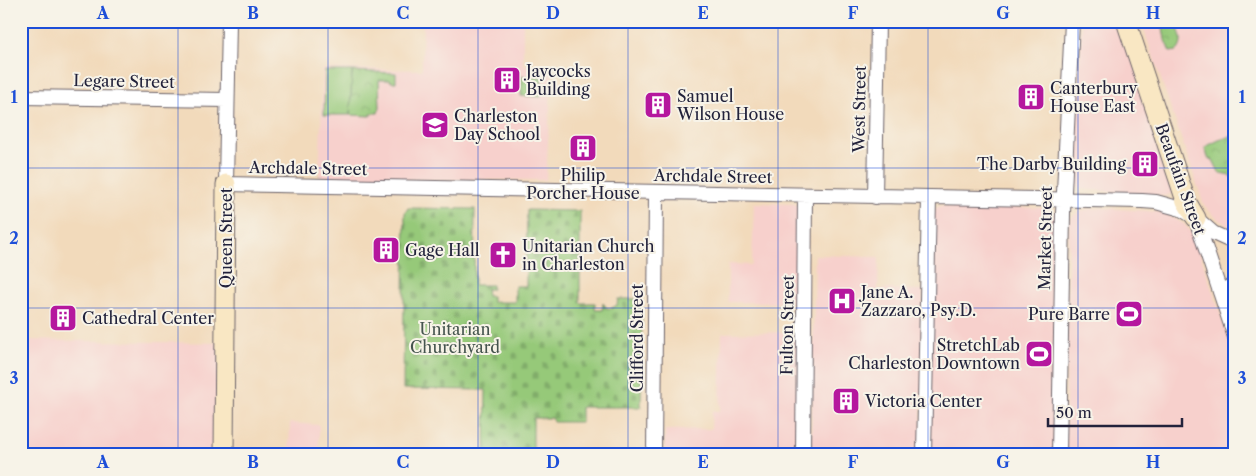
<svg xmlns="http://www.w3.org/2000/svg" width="1256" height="476" viewBox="0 0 1256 476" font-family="'Libre Caslon Text',serif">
<defs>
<pattern id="cemetery-stones" width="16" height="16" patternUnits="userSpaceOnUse" patternTransform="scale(1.25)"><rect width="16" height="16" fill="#96c979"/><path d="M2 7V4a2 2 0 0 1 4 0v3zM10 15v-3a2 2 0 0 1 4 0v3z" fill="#81ac6a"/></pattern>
<pattern id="park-crowns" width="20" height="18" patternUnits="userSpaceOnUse" patternTransform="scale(1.25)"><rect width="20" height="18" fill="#96c979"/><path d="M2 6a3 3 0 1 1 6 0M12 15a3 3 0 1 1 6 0" fill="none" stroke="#81ac6a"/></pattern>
<pattern id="garden-dots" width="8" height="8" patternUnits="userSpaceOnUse" patternTransform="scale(1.25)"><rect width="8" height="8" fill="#96c979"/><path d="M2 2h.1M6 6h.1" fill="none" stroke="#81ac6a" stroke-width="1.8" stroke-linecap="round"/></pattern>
</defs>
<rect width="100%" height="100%" fill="#f7f3e8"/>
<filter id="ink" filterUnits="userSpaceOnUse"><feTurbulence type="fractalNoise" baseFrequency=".02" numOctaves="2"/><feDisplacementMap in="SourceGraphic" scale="10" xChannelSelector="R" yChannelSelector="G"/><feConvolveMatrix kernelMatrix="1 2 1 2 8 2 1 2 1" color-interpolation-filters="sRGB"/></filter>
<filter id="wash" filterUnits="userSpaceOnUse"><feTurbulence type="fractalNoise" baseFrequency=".0096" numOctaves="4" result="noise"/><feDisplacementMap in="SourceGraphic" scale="20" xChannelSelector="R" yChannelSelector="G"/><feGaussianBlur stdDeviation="1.12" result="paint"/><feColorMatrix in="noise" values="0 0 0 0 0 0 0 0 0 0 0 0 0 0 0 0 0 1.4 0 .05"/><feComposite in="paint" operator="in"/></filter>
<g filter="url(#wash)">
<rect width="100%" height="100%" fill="#f2dabb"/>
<!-- built -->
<path fill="#f7d0cc" d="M423 21H523V65L552 66 546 180 319 179 323 69 422 70Z
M1082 21H1125L1176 187 1172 193 1166 196 1080 189 1074 182Z
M1141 21H1235V230L1214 216 1204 205Z
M754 203 795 204 800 208 801 303 728 302V264L752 265Z
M941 206 1049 208 1054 211 1056 220 1054 455H928L932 217 936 208Z
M1104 208 1162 212 1184 224 1194 235 1235 358V455H1065L1069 223 1072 217 1078 212 1090 209Z
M815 255 879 257 878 289 923 290 921 455H811Z
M800 332 799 455H665V430L711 429 712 411H720L722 333Z
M21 340 221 343 220 455H21Z
M290 423 319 425V455H289Z"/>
<!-- cemetery -->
<path fill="url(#cemetery-stones)" stroke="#5c765a" d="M408 208 475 209 474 285H492V289H486L487 296H492V302H515V286H526L527 210 580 211V303H595V310H602L603 303 607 308H612L617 305 618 299H642L641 407H581V422H553L552 418H533V453H525V455H485L486 390 403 389 405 213Z"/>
<!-- park -->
<path fill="url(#park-crowns)" stroke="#5c765a" d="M1162 21H1172C1180 28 1185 43 1177 51L1170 52 1165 40Z
M352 71 396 73V82H391V80H379L380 107 378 113H371V116L350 115Z
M1235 135V177L1220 174 1213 160 1208 158 1205 147 1219 140Z"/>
<!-- garden -->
<path fill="url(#garden-dots)" stroke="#5c765a" d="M522 76 542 77 541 97 521 96Z"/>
<!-- pitch -->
<path fill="#96c979" stroke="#5c765a" d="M325 71H352L350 115H324Z"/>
</g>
<g filter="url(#ink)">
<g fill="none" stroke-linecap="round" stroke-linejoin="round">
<defs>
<path id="street" d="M229 21 226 184 1142 201 1156 202 1181 209 1196 218 1213 233 1235 243
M21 97 227 100
M875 197 878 21
M1196 219 1235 337
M1220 292 1235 284
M654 455 656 192
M803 455 805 195
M924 455 929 197
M1059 455 1063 213 1072 21"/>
<path id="secondary" d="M1126 21 1186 201 1196 218
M224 455 226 184"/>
</defs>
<!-- street casing -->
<use href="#street" stroke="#6b6268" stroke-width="16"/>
<!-- secondary casing -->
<use href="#secondary" stroke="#6b6268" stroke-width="21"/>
<!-- street -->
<use href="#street" stroke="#fff" stroke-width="14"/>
<!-- secondary -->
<use href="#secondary" stroke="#f9e7c3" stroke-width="19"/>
</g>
</g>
<!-- grid -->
<path fill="none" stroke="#1d4ed8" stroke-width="1" stroke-opacity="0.55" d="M178 21V455M328 21V455M478 21V455M628 21V455M778 21V455M928 21V455M1078 21V455M21 168H1235M21 308H1235"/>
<!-- icons -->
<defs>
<symbol id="building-square" viewBox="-11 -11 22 22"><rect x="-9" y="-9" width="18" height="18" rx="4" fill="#b5179e" stroke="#f7f3e8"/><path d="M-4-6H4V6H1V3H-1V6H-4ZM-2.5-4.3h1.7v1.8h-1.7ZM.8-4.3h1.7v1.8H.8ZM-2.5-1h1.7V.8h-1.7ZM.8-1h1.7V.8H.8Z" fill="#fff"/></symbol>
<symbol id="school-square" viewBox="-11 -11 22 22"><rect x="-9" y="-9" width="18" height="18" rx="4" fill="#b5179e" stroke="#f7f3e8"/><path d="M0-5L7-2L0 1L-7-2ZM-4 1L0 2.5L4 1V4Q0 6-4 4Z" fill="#fff"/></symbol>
<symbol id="church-square" viewBox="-11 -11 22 22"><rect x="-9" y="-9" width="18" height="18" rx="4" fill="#b5179e" stroke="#f7f3e8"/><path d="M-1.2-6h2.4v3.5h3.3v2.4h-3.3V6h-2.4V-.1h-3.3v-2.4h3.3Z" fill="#fff"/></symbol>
<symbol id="hospital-square" viewBox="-11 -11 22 22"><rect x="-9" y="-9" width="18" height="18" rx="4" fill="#b5179e" stroke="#f7f3e8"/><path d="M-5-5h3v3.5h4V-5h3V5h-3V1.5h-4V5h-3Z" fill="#fff"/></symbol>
<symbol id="stadium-square" viewBox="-11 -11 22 22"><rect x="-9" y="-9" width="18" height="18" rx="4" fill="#b5179e" stroke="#f7f3e8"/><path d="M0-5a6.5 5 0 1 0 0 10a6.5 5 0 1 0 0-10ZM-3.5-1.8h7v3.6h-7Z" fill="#fff"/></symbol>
</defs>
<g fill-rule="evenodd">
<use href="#building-square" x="491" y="64" width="32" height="32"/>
<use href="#building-square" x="1015" y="81" width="32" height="32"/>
<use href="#building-square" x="642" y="89" width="32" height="32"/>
<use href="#school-square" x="419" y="109" width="32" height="32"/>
<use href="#building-square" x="567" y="132" width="32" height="32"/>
<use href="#building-square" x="1129" y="148" width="32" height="32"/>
<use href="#building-square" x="370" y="234" width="32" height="32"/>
<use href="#church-square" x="487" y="239" width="32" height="32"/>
<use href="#hospital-square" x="826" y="285" width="32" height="32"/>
<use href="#stadium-square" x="1113" y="298" width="32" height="32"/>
<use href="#building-square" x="47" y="302" width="32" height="32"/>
<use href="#stadium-square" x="1023" y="338" width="32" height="32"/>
<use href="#building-square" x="830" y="385" width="32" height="32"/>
</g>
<g text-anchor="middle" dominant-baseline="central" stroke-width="4" stroke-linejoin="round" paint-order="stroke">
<!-- poi labels -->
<g font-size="16" fill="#22223b" stroke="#f7f3e8" text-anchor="start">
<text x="526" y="71">Jaycocks<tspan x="526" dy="18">Building</tspan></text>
<text x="1050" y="88">Canterbury<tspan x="1050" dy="18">House East</tspan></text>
<text x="677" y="96">Samuel<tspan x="677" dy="18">Wilson House</tspan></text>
<text x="454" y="116">Charleston<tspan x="454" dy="18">Day School</tspan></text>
<text x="1126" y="164" text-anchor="end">The Darby Building</text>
<text x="583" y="175" text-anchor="middle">Philip<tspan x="583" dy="18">Porcher House</tspan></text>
<text x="522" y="246">Unitarian Church<tspan x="522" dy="18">in Charleston</tspan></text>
<text x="405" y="250">Gage Hall</text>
<text x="861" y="292">Jane A.<tspan x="861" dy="18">Zazzaro, Psy.D.</tspan></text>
<text x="1110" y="314" text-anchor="end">Pure Barre</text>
<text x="82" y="318">Cathedral Center</text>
<text x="1020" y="345" text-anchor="end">StretchLab<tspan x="1020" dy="18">Charleston Downtown</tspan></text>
<text x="865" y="401">Victoria Center</text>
</g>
<!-- street labels -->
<g font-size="16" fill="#22223b" stroke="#f7f3e8">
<text transform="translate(124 81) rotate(1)">Legare Street</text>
<text transform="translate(859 109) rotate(-89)">West Street</text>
<text transform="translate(308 168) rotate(1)">Archdale Street</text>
<text transform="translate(713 176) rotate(1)">Archdale Street</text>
<text transform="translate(1181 179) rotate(70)">Beaufain Street</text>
<text transform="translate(226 238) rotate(-90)">Queen Street</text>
<text transform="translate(1045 238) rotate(-89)">Market Street</text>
<text transform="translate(787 325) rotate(-89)">Fulton Street</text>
<text transform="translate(637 338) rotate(-90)">Clifford Street</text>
</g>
<!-- park labels -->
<g font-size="16" fill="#45544e" stroke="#f7f3e8">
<text x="455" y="329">Unitarian<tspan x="455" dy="18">Churchyard</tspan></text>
</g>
</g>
<!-- margin -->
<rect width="1256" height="476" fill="none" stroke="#f7f3e8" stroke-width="55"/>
<!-- scale -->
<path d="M1048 418v8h134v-8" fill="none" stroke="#22223b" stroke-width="2.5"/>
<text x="1056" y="418" font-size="15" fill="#22223b" stroke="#f7f3e8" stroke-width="4" paint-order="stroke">50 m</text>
<rect x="28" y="28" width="1200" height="420" fill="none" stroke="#1d4ed8" stroke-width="2"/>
<g font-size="16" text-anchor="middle" font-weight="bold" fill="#1d4ed8">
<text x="103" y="19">A</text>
<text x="253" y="19">B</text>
<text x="403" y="19">C</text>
<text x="553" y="19">D</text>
<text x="703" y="19">E</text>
<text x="853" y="19">F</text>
<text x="1003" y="19">G</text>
<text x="1153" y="19">H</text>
<text x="14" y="103">1</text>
<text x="1242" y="103">1</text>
<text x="14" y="244">2</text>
<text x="1242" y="244">2</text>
<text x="14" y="384">3</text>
<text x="1242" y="384">3</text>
<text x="103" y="468">A</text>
<text x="253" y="468">B</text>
<text x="403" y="468">C</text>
<text x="553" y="468">D</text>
<text x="703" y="468">E</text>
<text x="853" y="468">F</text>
<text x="1003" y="468">G</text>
<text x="1153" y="468">H</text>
</g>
</svg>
